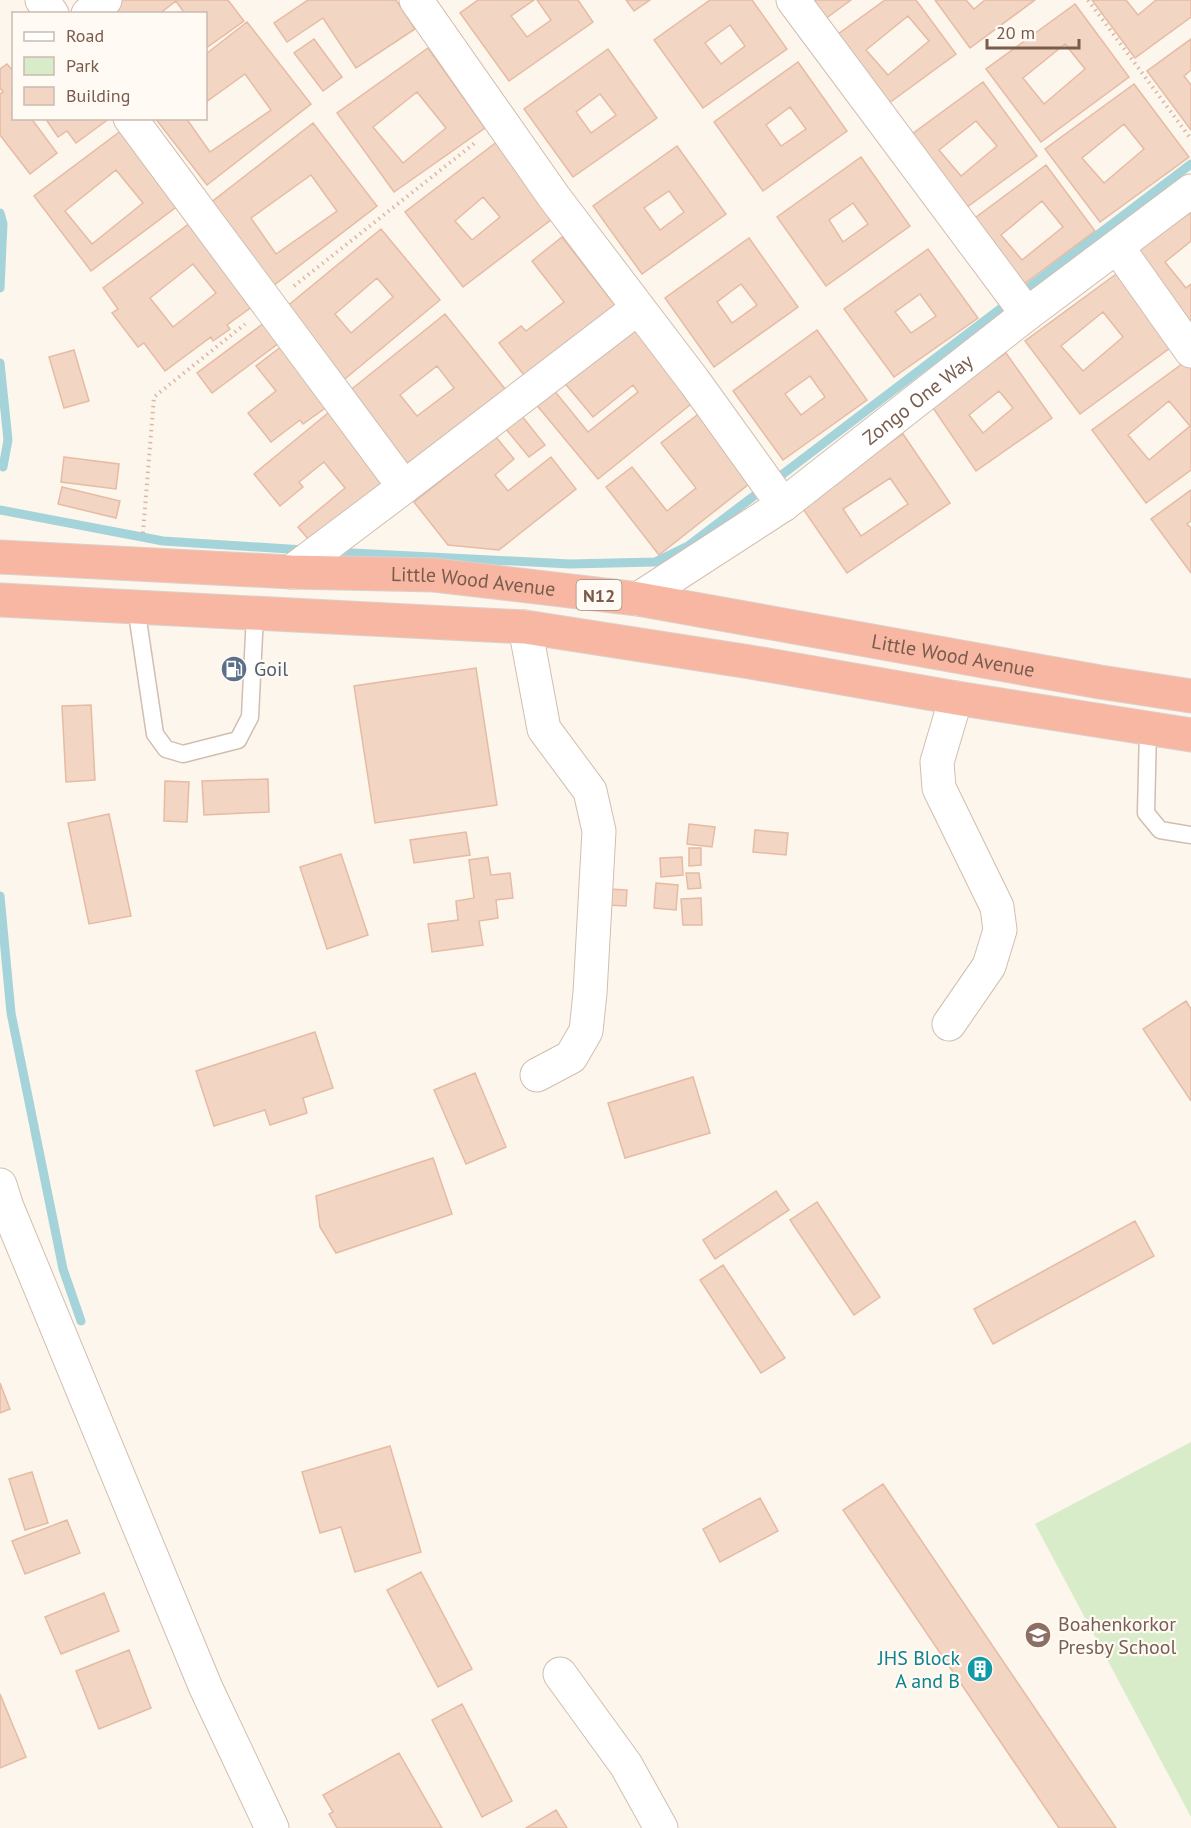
<svg xmlns="http://www.w3.org/2000/svg" width="1191" height="1828" viewBox="0 0 1191 1828" font-family="'PT Sans',sans-serif">
<rect width="100%" height="100%" fill="#fdf6ec"/>
<!-- green -->
<path fill="#d8ecc9" d="M1191 1442V1817L1035 1524Z"/>
<g fill="none" stroke-linecap="round" stroke-linejoin="round">
<!-- stream -->
<path stroke="#a5d3da" stroke-width="9" d="M0 213 3 224 0 288
M0 363 8 440 3 467
M0 510 163 541 304 550
M333 552 570 564 655 562 688 546 1191 164
M0 896 11 1013 63 1269 81 1321"/>
</g>
<!-- building -->
<path fill="#f3d5c3" stroke="#e6bba3" stroke-width="1.5" fill-rule="evenodd" d="M109 0H228L244 21 206 48V14H185L176 1 159 14H95Z
M308 0H396L415 29 356 68 323 18 287 42 274 23Z
M478 0H534L511 16 527 37 551 20 537 0H578L593 22 509 81 460 13Z
M626 0H650L634 11Z
M710 0H752L787 49 703 108 654 40ZM730 25 745 46 721 64 705 43Z
M810 0H851L825 19Z
M885 0H916L956 54 885 106 834 37ZM908 16 929 41 888 75 866 50Z
M935 0H966L974 9 985 0H1035L970 48Z
M1092 0H1126L1138 15 1156 0H1191V17L1135 58Z
M1075 4 1129 77 1041 142 986 69ZM1065 44 1085 69 1044 104 1023 78Z
M247 22 311 104 207 185 155 118H186L210 152 271 110 245 74 206 102V54Z
M314 39 342 77 323 91 294 53Z
M1191 39V70L1184 76 1191 85V130L1147 71Z
M428 48 485 128 394 192 337 113ZM417 92 446 128 403 163 373 127Z
M608 49 657 118 573 177 524 109ZM600 94 616 115 591 133 576 112Z
M798 62 847 131 763 191 714 122ZM790 107 806 129 781 146 766 125Z
M7 64 14 72 12 94 14 118H31L57 153 30 174 0 135V94L3 92 0 88V69Z
M983 82 1037 156 963 210 908 137ZM976 121 997 146 961 176 939 150Z
M1134 84 1189 157 1100 222 1045 149ZM1124 124 1144 149 1104 183 1082 158Z
M45 118H110L76 143 67 131 58 137Z
M313 123 377 206 273 286 209 204ZM311 175 337 211 276 254 251 218Z
M126 127 183 202 91 271 34 196ZM116 170 143 203 92 244 65 211Z
M498 141 556 216 463 287 405 212ZM483 197 500 217 472 240 455 221Z
M677 146 726 214 642 274 593 206ZM669 191 684 212 660 230 644 208Z
M861 157 910 226 826 286 777 217ZM853 203 868 224 843 242 829 220Z
M1046 165 1095 231 1024 284 975 218ZM1042 201 1063 227 1022 260 1001 235Z
M1191 212V241L1165 262 1186 288 1191 284V325L1129 257Z
M190 223 253 306 227 325 230 329 213 341 211 337 165 371 144 343 138 347 112 313 118 309 103 288ZM193 264 216 293 173 327 150 298Z
M381 229 440 300 340 383 280 312ZM377 278 393 297 351 333 335 314Z
M562 237 618 309 527 379 499 343 521 326 526 331 564 302 532 261Z
M749 238 798 307 714 367 665 298ZM741 284 757 305 732 323 717 302Z
M928 249 978 318 894 377 844 309ZM920 294 936 316 911 333 895 312Z
M1119 272 1174 345 1080 414 1025 341ZM1103 312 1123 337 1083 371 1061 346Z
M445 314 505 389 408 466 348 392ZM437 366 454 388 417 416 400 395Z
M264 323 279 343 212 393 197 373Z
M633 324 695 401 598 479 535 403 553 389 588 432 638 392 633 385 593 417 563 381Z
M817 330 867 400 783 460 733 391ZM810 376 825 397 801 415 785 394Z
M282 346 328 406 303 424 300 420 271 442 248 413 276 391 256 366Z
M74 350 89 401 64 408 49 357Z
M1006 353 1052 418 976 471 931 405ZM999 391 1013 408 983 433 969 415Z
M1186 361 1191 368V470L1146 503 1092 430ZM1169 401 1190 426 1149 460 1128 435Z
M334 408 387 486 314 546 298 527 345 488 324 462 299 482 303 487 280 506 254 474Z
M701 412 754 480 659 555 606 487 632 467 667 511 696 488 661 443Z
M521 415 545 445 529 457 505 428Z
M903 434 950 503 847 573 799 503ZM890 478 908 504 861 536 843 509Z
M496 437 514 459 495 475 508 491 551 457 576 489 499 550 448 545 414 502Z
M64 457 119 464 116 489 61 482Z
M62 487 120 501 116 518 58 504Z
M1191 490V521L1187 524 1191 528V573L1151 519Z
M476 668 497 805 375 823 354 686Z
M91 705 95 780 66 782 62 706Z
M268 779 269 812 204 815 202 781Z
M165 781 189 782 187 822 164 821Z
M109 814 131 916 89 924 68 823Z
M689 824 715 827 712 847 687 844Z
M755 830 788 833 786 855 753 852Z
M466 832 470 855 414 863 410 840Z
M689 848H701V865L689 866Z
M341 854 368 935 327 949 300 867Z
M488 857 491 875 510 873 513 898 496 900 498 918 479 921 483 945 432 952 428 924 458 920 456 901 474 898 469 860Z
M682 857 683 875 661 877 660 858Z
M686 873H699L701 888 688 889Z
M656 883 678 885 676 910 654 908Z
M608 889 627 890 626 906 607 905Z
M701 898 702 925H683L681 899Z
M1186 1001 1191 1009V1101L1143 1029Z
M315 1032 333 1088 303 1098 307 1113 270 1125 265 1110 214 1126 196 1071Z
M475 1073 506 1147 466 1164 434 1090Z
M693 1077 710 1133 625 1158 608 1103Z
M433 1158 452 1214 336 1253 320 1227 316 1196Z
M776 1191 789 1210 715 1259 703 1240Z
M817 1202 880 1297 854 1315 790 1220Z
M1135 1221 1154 1256 993 1344 974 1309Z
M723 1265 785 1358 761 1373 700 1280Z
M0 1383 10 1409 0 1413Z
M390 1446 421 1552 355 1572 341 1527 320 1533 302 1472Z
M32 1472 48 1523 25 1530 9 1479Z
M883 1484 1116 1828H1059L843 1510Z
M760 1498 778 1531 720 1562 703 1529Z
M67 1520 80 1553 25 1574 12 1541Z
M421 1572 472 1669 438 1687 387 1590Z
M104 1593 119 1631 61 1654 45 1617Z
M129 1650 151 1708 99 1729 76 1671Z
M0 1694 26 1757 0 1768Z
M462 1704 512 1801 482 1817 432 1720Z
M399 1753 442 1828H337L329 1814 333 1812 323 1795Z
M556 1810 567 1828H526Z"/>
<g fill="none" stroke-linecap="round" stroke-linejoin="round">
<defs>
<path id="lane" d="M136 607 155 734 166 749 183 754 238 740 250 717 255 614
M1148 729 1146 813 1160 830 1191 835"/>
<g id="street">
<path d="M42 0 52 14"/>
<path d="M416 0 554 197 694 381 783 505"/>
<path d="M793 0 1027 314"/>
<path d="M88 14 105 0"/>
<path d="M130 118 404 487 291 572"/>
<path d="M1118 248 1191 351"/>
<path d="M404 487 638 308"/>
<path id="s1" d="M638 599 783 505 1027 314 1191 191"/>
<path d="M525 627 544 729 590 791 599 831 590 993 586 1031 571 1057 537 1075"/>
<path d="M949 1024 989 966 1000 930 997 907 939 788 937 762 956 698"/>
<path d="M0 1185 7 1207 206 1688 272 1828"/>
<path d="M560 1674 626 1765 661 1828"/>
</g>
<g id="highway">
<path id="s2" d="M0 557 291 572 434 575 638 599 1100 682 1191 696"/>
<path d="M0 600 525 627 750 662 956 698 1191 735"/>
</g>
</defs>
<!-- lane casing -->
<use href="#lane" stroke="#d1beb0" stroke-width="19"/>
<!-- street casing -->
<use href="#street" stroke="#d1beb0" stroke-width="35"/>
<!-- highway casing -->
<use href="#highway" stroke="#dad1cd" stroke-width="35"/>
<!-- path -->
<path stroke="#d9b8a5" stroke-width="4" stroke-dasharray="1.5 4.5" stroke-linecap="butt" d="M1088 0 1191 139
M294 286 476 142
M143 533 154 397 245 324"/>
<!-- lane -->
<use href="#lane" stroke="#fff" stroke-width="16"/>
<!-- street -->
<use href="#street" stroke="#fff" stroke-width="33"/>
<!-- highway -->
<use href="#highway" stroke="#f7b7a3" stroke-width="33"/>
</g>
<!-- icons -->
<defs>
<symbol id="fuel-disc" viewBox="-11 -11 22 22"><circle r="9.5" fill="#5c6f8a" stroke="#fffaf3"/><path d="M-5.5-6h7V0h2V4h1.3V-2.5L3-4.5l.8-.8L6-3V5H2.5V1h-1V6h-7ZM-4.2-4.7v3.2H.2V-4.7Z" fill="#fff"/></symbol>
<symbol id="school-disc" viewBox="-11 -11 22 22"><circle r="9.5" fill="#8d6e63" stroke="#fffaf3"/><path d="M0-5L7-2L0 1L-7-2ZM-4 1L0 2.5L4 1V4Q0 6-4 4Z" fill="#fff"/></symbol>
<symbol id="building-disc" viewBox="-11 -11 22 22"><circle r="9.5" fill="#0f9aa8" stroke="#fffaf3"/><path d="M-4-6H4V6H1V3H-1V6H-4ZM-2.5-4.3h1.7v1.8h-1.7ZM.8-4.3h1.7v1.8H.8ZM-2.5-1h1.7V.8h-1.7ZM.8-1h1.7V.8H.8Z" fill="#fff"/></symbol>
</defs>
<g fill-rule="evenodd">
<use href="#fuel-disc" x="219" y="654" width="30" height="30"/>
<use href="#school-disc" x="1023" y="1620" width="30" height="30"/>
<use href="#building-disc" x="965" y="1654" width="30" height="30"/>
</g>
<g text-anchor="middle" dominant-baseline="central" stroke-width="4.5" stroke-linejoin="round" paint-order="stroke">
<!-- shield labels -->
<rect fill="#fffaf3" stroke="#a28b7f" stroke-width="1.5" x="576.5" y="580" width="45" height="30" rx="4.5"/>
<g font-size="18" font-weight="bold" fill="#7a5c4d">
<text x="599" y="595">N12</text>
</g>
<!-- street labels -->
<g font-size="20" fill="#7a5c4d" stroke="#fffaf3">
<text stroke="none"><textPath href="#s1" startOffset="344">Zongo One Way</textPath></text>
<text stroke="none"><textPath href="#s2" startOffset="474">Little Wood Avenue</textPath></text>
<text stroke="none"><textPath href="#s2" startOffset="960">Little Wood Avenue</textPath></text>
</g>
<!-- service labels -->
<g font-size="20" fill="#4e5e75" stroke="#fffaf3" text-anchor="start">
<text x="254" y="669">Goil</text>
</g>
<!-- education labels -->
<g font-size="20" fill="#785e54" stroke="#fffaf3" text-anchor="start">
<text x="1058" y="1624">Boahenkorkor<tspan x="1058" dy="23">Presby School</tspan></text>
</g>
<!-- culture labels -->
<g font-size="20" fill="#0d838f" stroke="#fffaf3" text-anchor="end">
<text x="960" y="1658">JHS Block<tspan x="960" dy="23">A and B</tspan></text>
</g>
</g>
<!-- legend -->
<rect x="12" y="12" width="195" height="108" fill="#fffaf3" stroke="#cabbb1" stroke-width="1.5"/>
<rect x="24" y="32" width="30" height="9" fill="#ffffff" stroke="#cabbb1" stroke-width="1.5"/>
<text x="66" y="42" font-size="18" fill="#7a5c4d">Road</text>
<rect x="24" y="57" width="30" height="18" fill="#d8ecc9" stroke="#cabbb1" stroke-width="1.5"/>
<text x="66" y="72" font-size="18" fill="#7a5c4d">Park</text>
<rect x="24" y="87" width="30" height="18" fill="#f3d5c3" stroke="#cabbb1" stroke-width="1.5"/>
<text x="66" y="102" font-size="18" fill="#7a5c4d">Building</text>
<!-- scale -->
<path d="M987 39v9h92v-9" fill="none" stroke="#7a5c4d" stroke-width="3"/>
<text x="996" y="39" font-size="18" fill="#7a5c4d" stroke="#fffaf3" stroke-width="4.5" paint-order="stroke">20 m</text>
</svg>
